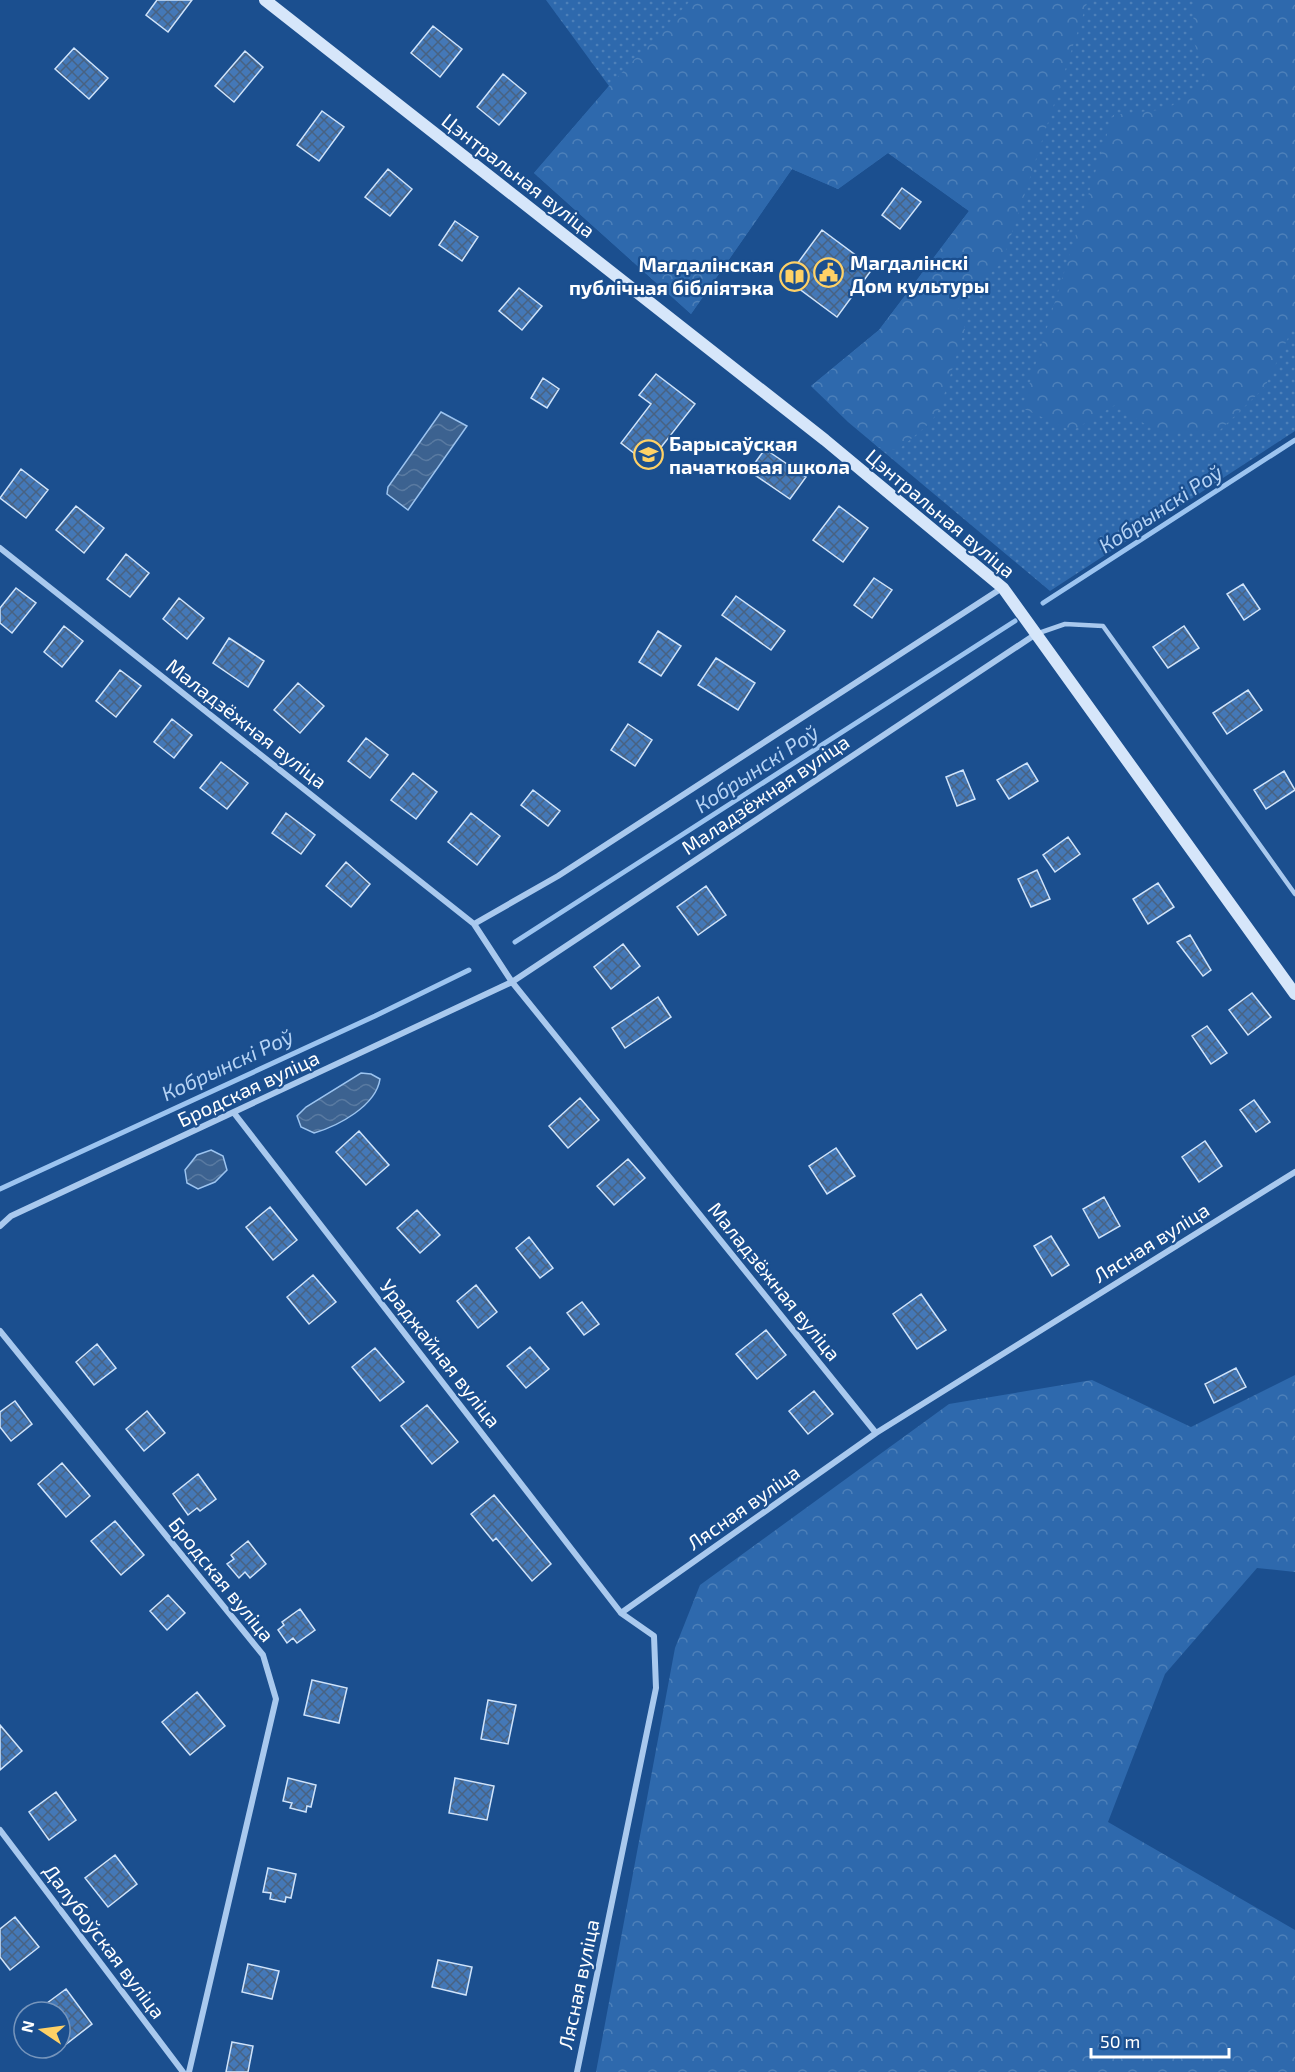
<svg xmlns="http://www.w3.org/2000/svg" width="1295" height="2072" viewBox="0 0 1295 2072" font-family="'Exo 2',sans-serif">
<defs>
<pattern id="grass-dots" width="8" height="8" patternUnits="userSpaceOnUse" patternTransform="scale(1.5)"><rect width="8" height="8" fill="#2e69ad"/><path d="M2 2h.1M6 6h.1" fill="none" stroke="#4d80b9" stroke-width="1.8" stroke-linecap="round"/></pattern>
<pattern id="forest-crowns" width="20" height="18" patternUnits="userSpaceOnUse" patternTransform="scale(1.5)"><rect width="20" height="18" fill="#2e69ad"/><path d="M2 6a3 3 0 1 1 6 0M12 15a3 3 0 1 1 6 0" fill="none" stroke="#4d80b9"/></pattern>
<pattern id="water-waves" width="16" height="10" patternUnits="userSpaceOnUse" patternTransform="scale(1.5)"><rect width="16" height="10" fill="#3c6290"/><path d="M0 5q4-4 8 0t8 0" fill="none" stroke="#597aa1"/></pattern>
<pattern id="building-cross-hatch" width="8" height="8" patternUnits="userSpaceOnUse" patternTransform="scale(1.5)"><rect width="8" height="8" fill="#4478b7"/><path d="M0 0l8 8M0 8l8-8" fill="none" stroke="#486282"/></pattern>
</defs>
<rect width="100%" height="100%" fill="#1b4f8f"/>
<!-- grass -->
<path fill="url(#grass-dots)" d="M546 0H1295V431L1050 591 848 422 811 386 879 330 969 211 888 153 838 189 792 169 691 314 534 173 609 86Z"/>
<!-- forest -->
<path fill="url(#forest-crowns)" d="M691 0H1088L1002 263 957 303 965 329 940 408 931 422 898 450 878 447 811 386 879 330 969 211 888 153 838 189 792 169 691 314 534 173 609 86Z
M1194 0H1295V323L1265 387 1220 430 1159 433 1115 405 1072 431 1022 408 1113 115 1167 109 1208 81 1193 40Z
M1295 1375V1572L1257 1568 1165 1674 1108 1822 1295 1930V2072H596L675 1648 700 1585 949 1404 1092 1380 1191 1427Z"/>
<!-- water -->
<path fill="url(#water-waves)" stroke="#9cc4f0" stroke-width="1.5" d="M441 412 467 426 408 510 387 494 388 487Z
M361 1073 371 1074 380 1079C376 1106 338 1126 314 1133L301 1127 297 1116 306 1107Z
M211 1150 223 1156 227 1170 215 1182 198 1189 187 1183 185 1170 197 1155Z"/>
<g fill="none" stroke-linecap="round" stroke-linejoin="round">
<!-- stream -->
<path stroke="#9cc4f0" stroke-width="5" d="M1043 603 1295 440
M515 942 1015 621
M0 1189 375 1016 469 970"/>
</g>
<!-- building -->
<path fill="url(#building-cross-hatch)" stroke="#cfe3fa" stroke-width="1.5" d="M157 0H192L168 32 146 15Z
M433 26 462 49 440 77 411 53Z
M74 48 108 78 89 99 55 69Z
M245 51 263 67 234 102 215 86Z
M503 74 526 93 499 125 477 107Z
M322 111 344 127 319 161 297 145Z
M388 169 412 189 390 216 365 197Z
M902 188 921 202 900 229 882 215Z
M455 221 478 237 462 261 439 245Z
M822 230 873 268 837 317 786 279Z
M519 288 542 306 522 330 499 311Z
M656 374 695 404 648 464 621 443 651 404 639 395Z
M543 378 559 389 547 408 531 398Z
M765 449 806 477 790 499 749 471Z
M21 469 48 490 26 518 0 498Z
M76 506 104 528 84 553 56 530Z
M839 506 868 528 843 562 813 540Z
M126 554 149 573 130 597 107 579Z
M874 578 892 590 872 618 854 605Z
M1243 584 1260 609 1244 620 1227 594Z
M16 588 36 603 12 633 0 623V608Z
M736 596 785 631 771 650 722 615Z
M179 598 204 618 187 639 163 619Z
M64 626 83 641 62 667 44 652Z
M1184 626 1199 648 1168 668 1153 647Z
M658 631 681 646 661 676 639 662Z
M229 638 264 661 248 687 213 663Z
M716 658 755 683 738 710 698 685Z
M120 670 141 686 116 717 96 701Z
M298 683 324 706 300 733 274 710Z
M1248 690 1262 710 1227 734 1213 713Z
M172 719 192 735 174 758 154 742Z
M628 724 652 740 635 766 611 750Z
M366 738 388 755 370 778 348 761Z
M221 762 248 783 227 809 200 788Z
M1027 763 1038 781 1009 799 997 780Z
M963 770 975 799 957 806 946 777Z
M1284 771 1295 790 1266 809 1254 790Z
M413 773 437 792 416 819 391 800Z
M533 790 560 811 548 826 521 805Z
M286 813 315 835 301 854 272 833Z
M471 813 500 836 477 865 448 842Z
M1068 837 1080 854 1055 872 1043 855Z
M346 862 370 884 351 907 326 886Z
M1037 870 1050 899 1031 907 1018 879Z
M1158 883 1174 907 1148 924 1133 899Z
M706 886 726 915 698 935 677 907Z
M1190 935 1211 970 1203 976 1177 942Z
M623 944 640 966 611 989 594 967Z
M1252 993 1271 1017 1248 1035 1229 1010Z
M658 997 671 1017 625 1048 612 1028Z
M1207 1026 1227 1053 1211 1064 1192 1036Z
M580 1098 599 1120 568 1148 549 1126Z
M1254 1100 1270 1122 1256 1132 1240 1110Z
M359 1131 389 1165 366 1185 336 1152Z
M1205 1141 1222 1166 1199 1182 1182 1157Z
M836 1148 855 1176 827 1194 809 1166Z
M628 1159 645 1178 614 1205 597 1186Z
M1104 1197 1120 1226 1099 1238 1083 1209Z
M270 1207 297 1240 273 1260 246 1227Z
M417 1210 440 1235 420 1253 397 1228Z
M1051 1236 1069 1265 1052 1276 1034 1246Z
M529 1237 553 1268 540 1278 516 1248Z
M313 1275 336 1302 309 1324 287 1297Z
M476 1285 497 1312 478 1328 457 1301Z
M921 1294 946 1330 917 1349 893 1314Z
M582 1302 599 1324 584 1335 567 1313Z
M766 1330 786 1355 757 1379 736 1354Z
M97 1344 116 1368 94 1385 76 1362Z
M530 1347 549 1369 526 1388 507 1366Z
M375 1348 404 1382 380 1401 352 1367Z
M1236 1368 1246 1387 1214 1403 1205 1384Z
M814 1391 833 1414 808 1434 789 1411Z
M15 1401 32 1424 11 1441 0 1427V1412Z
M427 1405 458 1442 432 1464 401 1426Z
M147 1411 165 1433 144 1451 126 1429Z
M62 1463 90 1496 66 1517 38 1484Z
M198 1474 216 1499 200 1511 197 1508 188 1515 173 1494Z
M494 1495 551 1564 532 1581 496 1538 493 1541 471 1514Z
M115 1521 144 1555 121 1575 91 1541Z
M248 1541 266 1564 250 1578 245 1572 239 1578 227 1564 234 1559 231 1555Z
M168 1595 185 1613 167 1630 150 1611Z
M300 1609 315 1630 297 1643 293 1638 287 1643 278 1630 284 1625 282 1622Z
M312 1680 347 1688 339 1723 304 1715Z
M197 1692 225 1726 190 1755 162 1722Z
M488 1700 516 1705 508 1744 481 1739Z
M0 1725 22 1751 0 1770Z
M288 1778 316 1785 311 1807 307 1806 306 1812 290 1808 292 1803 283 1801Z
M455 1778 494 1786 487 1820 449 1813Z
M56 1792 76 1820 49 1840 29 1812Z
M115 1855 137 1884 108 1907 85 1878Z
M268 1868 296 1874 291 1898 286 1897 285 1902 270 1899 271 1893 263 1892Z
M15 1917 39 1947 10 1970 0 1957V1929Z
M438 1960 472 1967 466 1995 432 1987Z
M248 1964 279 1971 272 1999 242 1992Z
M66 1989 92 2024 60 2049V2012H35Z
M232 2042 253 2046 248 2072H226Z"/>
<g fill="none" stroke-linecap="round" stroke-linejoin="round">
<!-- lane -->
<path stroke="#a9c9ee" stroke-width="4.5" d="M1036 634 1065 624 1103 626 1295 894"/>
<!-- street -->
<path stroke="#a9c9ee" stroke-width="6" d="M0 548 474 924 512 982 876 1433
M474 924 558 876 1002 588
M234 1113 621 1613
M0 1226 11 1216 512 982 1036 634
M0 1331 263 1655 276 1699 189 2072
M0 1830 183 2072
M577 2072 656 1688 654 1636 621 1613 876 1433 1295 1172"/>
<!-- secondary -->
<path stroke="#d6e6fa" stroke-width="12" d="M265 0 825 440 1003 588 1295 994"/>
</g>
<!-- icons -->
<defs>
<symbol id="civic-ring" viewBox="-11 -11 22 22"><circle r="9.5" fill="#1b4f8f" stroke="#ffd166" stroke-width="1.5"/><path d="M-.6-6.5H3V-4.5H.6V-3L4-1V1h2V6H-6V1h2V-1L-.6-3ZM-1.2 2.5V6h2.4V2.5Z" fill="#ffd166"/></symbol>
<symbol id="library-ring" viewBox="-11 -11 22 22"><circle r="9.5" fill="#1b4f8f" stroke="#ffd166" stroke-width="1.5"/><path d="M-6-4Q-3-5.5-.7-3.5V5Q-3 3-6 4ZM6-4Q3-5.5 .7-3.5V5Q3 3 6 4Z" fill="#ffd166"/></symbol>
<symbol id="school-ring" viewBox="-11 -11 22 22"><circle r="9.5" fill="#1b4f8f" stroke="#ffd166" stroke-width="1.5"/><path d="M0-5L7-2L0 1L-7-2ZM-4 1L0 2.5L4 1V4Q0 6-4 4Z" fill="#ffd166"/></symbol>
</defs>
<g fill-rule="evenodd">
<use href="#civic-ring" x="812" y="256" width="33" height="33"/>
<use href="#library-ring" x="778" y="260" width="33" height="33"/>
<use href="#school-ring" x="632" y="438" width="33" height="33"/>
</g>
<g text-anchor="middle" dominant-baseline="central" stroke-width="4.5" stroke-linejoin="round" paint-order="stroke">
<!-- street labels -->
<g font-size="20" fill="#fff" stroke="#1b4f8f">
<text transform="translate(519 175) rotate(38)">Цэнтральная вуліца</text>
<text transform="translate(941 513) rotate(40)">Цэнтральная вуліца</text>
<text transform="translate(247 723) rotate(38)">Маладзёжная вуліца</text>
<text transform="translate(765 794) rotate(-34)">Маладзёжная вуліца</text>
<text transform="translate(248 1088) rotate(-25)">Бродская вуліца</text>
<text transform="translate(1151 1242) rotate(-32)">Лясная вуліца</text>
<text transform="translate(775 1281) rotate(51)">Маладзёжная вуліца</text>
<text transform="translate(441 1353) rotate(52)">Ураджайная вуліца</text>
<text transform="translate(743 1507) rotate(-35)">Лясная вуліца</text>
<text transform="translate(222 1579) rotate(51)">Бродская вуліца</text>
<text transform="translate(105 1941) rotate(53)">Далубоўская вуліца</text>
<text transform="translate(578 1984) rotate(-78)">Лясная вуліца</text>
</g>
<!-- poi labels -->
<g font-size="20" font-weight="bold" fill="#fff" stroke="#1b4f8f" text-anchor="start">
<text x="850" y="262">Магдалінскі<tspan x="850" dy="23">Дом культуры</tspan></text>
<text x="774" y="264" text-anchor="end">Магдалінская<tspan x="774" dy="23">публічная бібліятэка</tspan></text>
<text x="669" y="443">Барысаўская<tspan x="669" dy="23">пачатковая школа</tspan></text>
</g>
<!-- water labels -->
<g font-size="21" font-style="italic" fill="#b5d3f5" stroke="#1b4f8f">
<text transform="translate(1160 508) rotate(-33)">Кобрынскі Роў</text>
<text transform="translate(756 768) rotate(-33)">Кобрынскі Роў</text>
<text transform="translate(227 1064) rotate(-25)">Кобрынскі Роў</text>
</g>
</g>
<!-- north arrow -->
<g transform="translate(42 2030) rotate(283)"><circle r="28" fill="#1b4f8f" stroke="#7695bc" stroke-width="1.5"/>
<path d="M0-4.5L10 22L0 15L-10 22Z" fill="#ffd166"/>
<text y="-9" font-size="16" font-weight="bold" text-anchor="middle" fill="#ffffff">N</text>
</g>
<!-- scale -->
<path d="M1091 2048v9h138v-9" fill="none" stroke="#ffffff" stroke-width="3"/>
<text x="1100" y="2048" font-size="18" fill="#ffffff" stroke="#1b4f8f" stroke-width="4.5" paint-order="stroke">50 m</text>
</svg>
